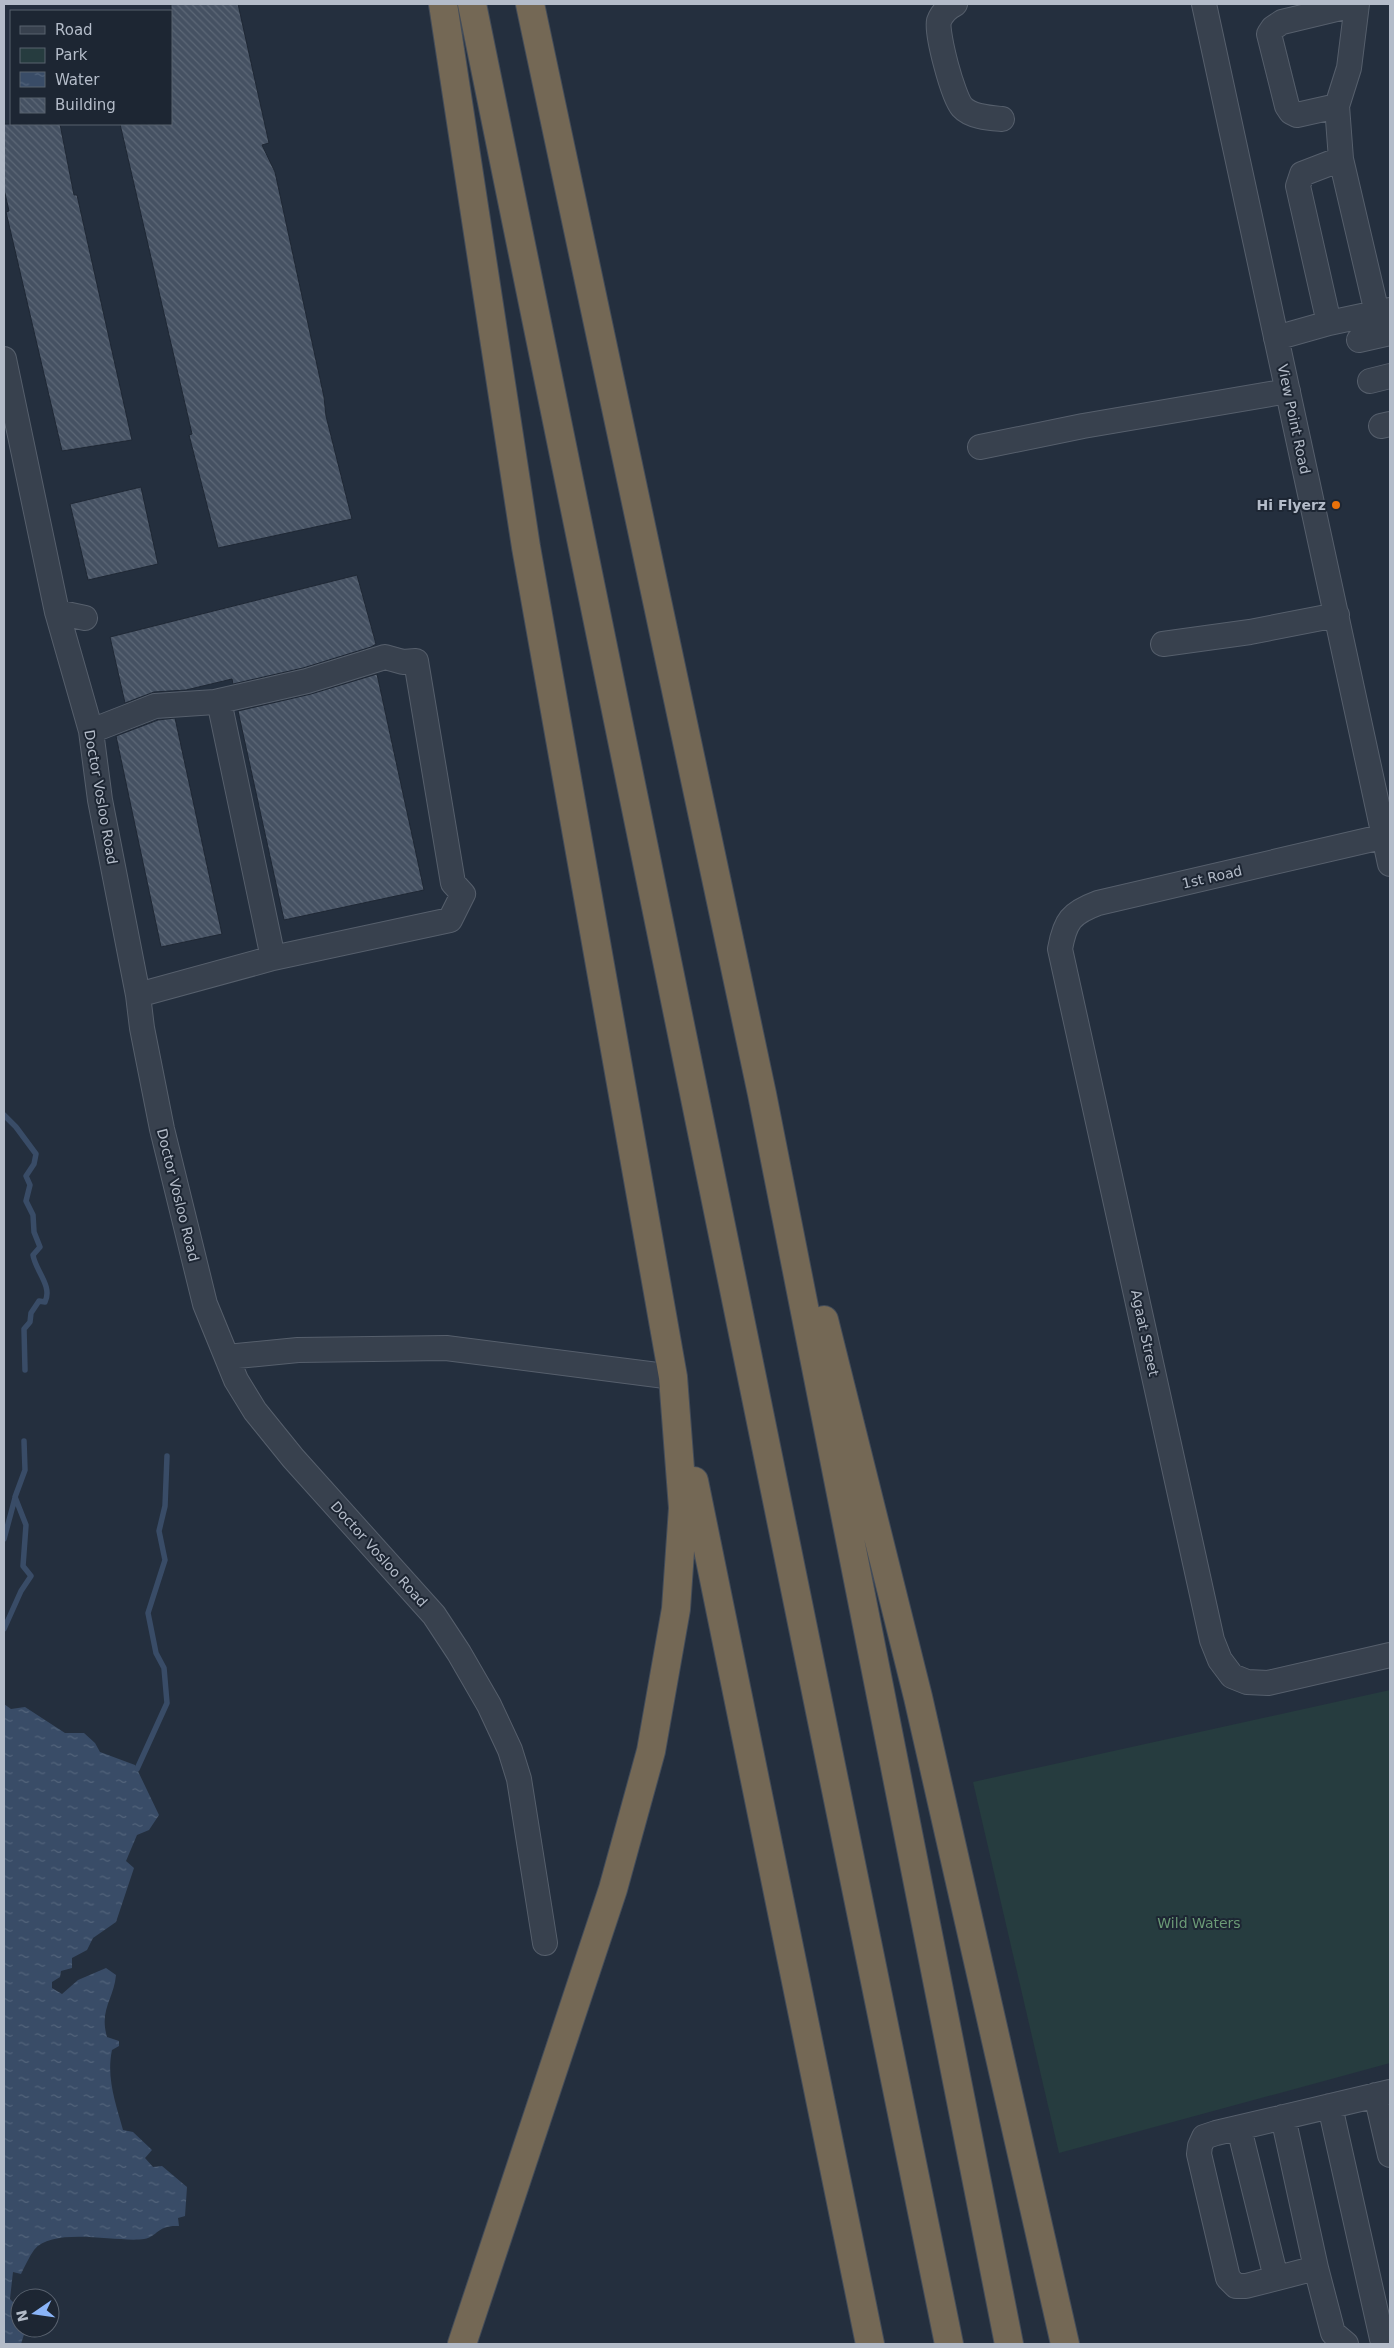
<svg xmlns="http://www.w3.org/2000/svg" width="1394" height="2348" viewBox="0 0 1394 2348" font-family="'DejaVu Sans',sans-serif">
<defs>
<pattern id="water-ripples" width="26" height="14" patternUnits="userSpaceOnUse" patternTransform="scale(1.25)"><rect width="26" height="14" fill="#394c67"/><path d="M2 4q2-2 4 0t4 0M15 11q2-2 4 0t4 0" fill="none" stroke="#53647b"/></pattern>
<pattern id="building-back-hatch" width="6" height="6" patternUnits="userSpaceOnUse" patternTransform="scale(1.25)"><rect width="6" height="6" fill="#455162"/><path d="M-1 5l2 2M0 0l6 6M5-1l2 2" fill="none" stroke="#5d6877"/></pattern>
</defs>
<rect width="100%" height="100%" fill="#242f3e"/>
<!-- green -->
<path fill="#263c3f" d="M1390 1690V2063L1059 2153 973 1782Z"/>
<!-- water -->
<path fill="url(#water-ripples)" d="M4 1704 11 1709 25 1707 65 1733H84L95 1743 100 1752 135 1765 159 1815 149 1830 137 1835 126 1861 134 1868 116 1922 93 1938 87 1950 72 1958V1968L61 1971 60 1977 52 1982V1988L62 1994 78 1980 106 1968 116 1975C114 1999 99 2009 107 2037L119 2041V2046L112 2050C106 2078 116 2104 123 2130L133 2132 152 2150 145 2158 153 2167 162 2166 187 2187 185 2216 178 2218 179 2226C156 2225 159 2236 144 2239 118 2243 53 2226 34 2250 29 2257 25 2266 21 2274L13 2272 10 2299 20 2309V2328H26L21 2344H4Z"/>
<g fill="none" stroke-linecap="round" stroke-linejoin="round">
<!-- stream -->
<path stroke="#394c67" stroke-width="5.5" d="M4 1115 16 1127 36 1154 34 1164 26 1176 30 1185 26 1201 33 1215 34 1232 40 1247 33 1255C35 1270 53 1286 45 1302L39 1301 31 1313 30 1322 24 1329 25 1370
M4 1539 15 1498
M4 1629 21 1591 31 1576 23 1566 26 1525 15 1497 25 1470 24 1441
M137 1769 167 1703 164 1668 156 1653 148 1613 165 1560 159 1531 165 1506 167 1456"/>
</g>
<!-- building -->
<path fill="url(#building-back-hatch)" stroke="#1f2835" d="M171 4H238L269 143 262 145 275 172 324 397 326 416 352 519 218 548 189 435 192 434 120 124H171Z
M4 124H60L74 195H77L132 440 62 451 6 212 9 211 4 189Z
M141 487 158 564 88 580 70 504Z
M357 575 376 644 371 647 303 668 233 684 232 679 186 690 154 692 125 703 110 637Z
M377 674 424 890 284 920 238 711 311 694Z
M175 718 222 934 161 947 116 736 158 720Z"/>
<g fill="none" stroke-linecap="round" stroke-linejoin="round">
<defs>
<path id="minor" d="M955 4C949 7 942 13 939 21 936 33 953 97 962 107 971 117 990 118 1002 119
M1204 4 1390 864
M1357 4 1349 68 1337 106 1341 159 1377 313
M1337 106 1297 115 1291 112 1287 106 1269 34 1273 28 1282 22 1357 4
M1329 323 1298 186 1302 174 1341 159
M1276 338 1329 323 1390 310
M1359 340 1390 333
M4 359 57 612 91 731 100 800 138 995 142 1028 162 1129 205 1304 236 1380 255 1411 293 1458 434 1615 459 1653 489 1705 510 1750 519 1779 545 1943
M1370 381 1390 376
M1381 426 1390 424
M980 447 1083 426 1288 391
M57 612 85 618
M1163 644 1250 632 1337 615
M219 701 273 958
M91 731 155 706 215 702 307 681 385 657 403 662 416 661 453 883 463 894 450 920 273 958 138 995
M1390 835 1098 903C1071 913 1065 921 1060 949L1212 1640 1220 1660 1232 1676 1247 1682 1268 1683 1390 1655
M227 1357 298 1350 446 1348 673 1377
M1376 2095 1390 2155
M1330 2106 1382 2339
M1283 2117 1316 2268
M1239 2128 1276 2278
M1346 2344 1333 2333 1316 2268 1246 2286H1236L1228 2278 1199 2154 1200 2146 1204 2137 1216 2133 1390 2092"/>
<path id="highway" d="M443 4 526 547 673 1377 683 1508 676 1609 651 1751 613 1889 462 2344
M472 4 949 2344
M530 4 762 1094 1009 2344
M824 1320 918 1697 1065 2344
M694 1481 870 2344"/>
</defs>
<!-- minor casing -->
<use href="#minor" stroke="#565f6c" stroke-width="26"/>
<!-- highway casing -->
<use href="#highway" stroke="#434c59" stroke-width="30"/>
<!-- minor -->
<use href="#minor" stroke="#38414e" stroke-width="24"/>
<!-- highway -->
<use href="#highway" stroke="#746855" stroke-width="28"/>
</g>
<!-- markers -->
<circle fill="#e8710a" stroke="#1d2633" stroke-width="2" cx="1336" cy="505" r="5"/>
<g text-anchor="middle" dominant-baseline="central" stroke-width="4" stroke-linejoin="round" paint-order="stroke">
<!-- street labels -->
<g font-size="14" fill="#b4bcc9" stroke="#1d2633">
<text transform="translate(1294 419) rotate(78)">View Point Road</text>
<text transform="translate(101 797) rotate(80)">Doctor Vosloo Road</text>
<text transform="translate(1212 877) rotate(-13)">1st Road</text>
<text transform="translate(178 1195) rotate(76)">Doctor Vosloo Road</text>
<text transform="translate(1145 1333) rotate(78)">Agaat Street</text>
<text transform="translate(379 1554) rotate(48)">Doctor Vosloo Road</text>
</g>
<!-- poi labels -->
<g font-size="14" font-weight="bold" fill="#b4bcc9" stroke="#1d2633" text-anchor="end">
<text x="1326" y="505">Hi Flyerz</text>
</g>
<!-- park labels -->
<g font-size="14" fill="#6b9a76" stroke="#1d2633">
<text x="1199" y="1923">Wild Waters</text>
</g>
</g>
<!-- border -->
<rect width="1394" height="2348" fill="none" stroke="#b4bcc9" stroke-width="10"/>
<!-- legend -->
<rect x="10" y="10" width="162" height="115" fill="#1d2633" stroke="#59626f"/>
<rect x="20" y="26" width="25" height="8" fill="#38414e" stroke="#59626f"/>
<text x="55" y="35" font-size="15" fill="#b4bcc9">Road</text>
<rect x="20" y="48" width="25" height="15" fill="#263c3f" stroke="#59626f"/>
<text x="55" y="60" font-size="15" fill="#b4bcc9">Park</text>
<rect x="20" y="72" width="25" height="15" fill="url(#water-ripples)" stroke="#59626f"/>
<text x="55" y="85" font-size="15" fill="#b4bcc9">Water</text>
<rect x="20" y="98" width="25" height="15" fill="url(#building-back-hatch)" stroke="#59626f"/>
<text x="55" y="110" font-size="15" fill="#b4bcc9">Building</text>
<!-- north arrow -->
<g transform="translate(35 2313) rotate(257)"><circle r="24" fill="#1d2633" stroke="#59626f"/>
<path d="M0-4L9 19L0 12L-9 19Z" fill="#8ab4f8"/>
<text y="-8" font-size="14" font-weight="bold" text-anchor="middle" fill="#b4bcc9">N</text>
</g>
</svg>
